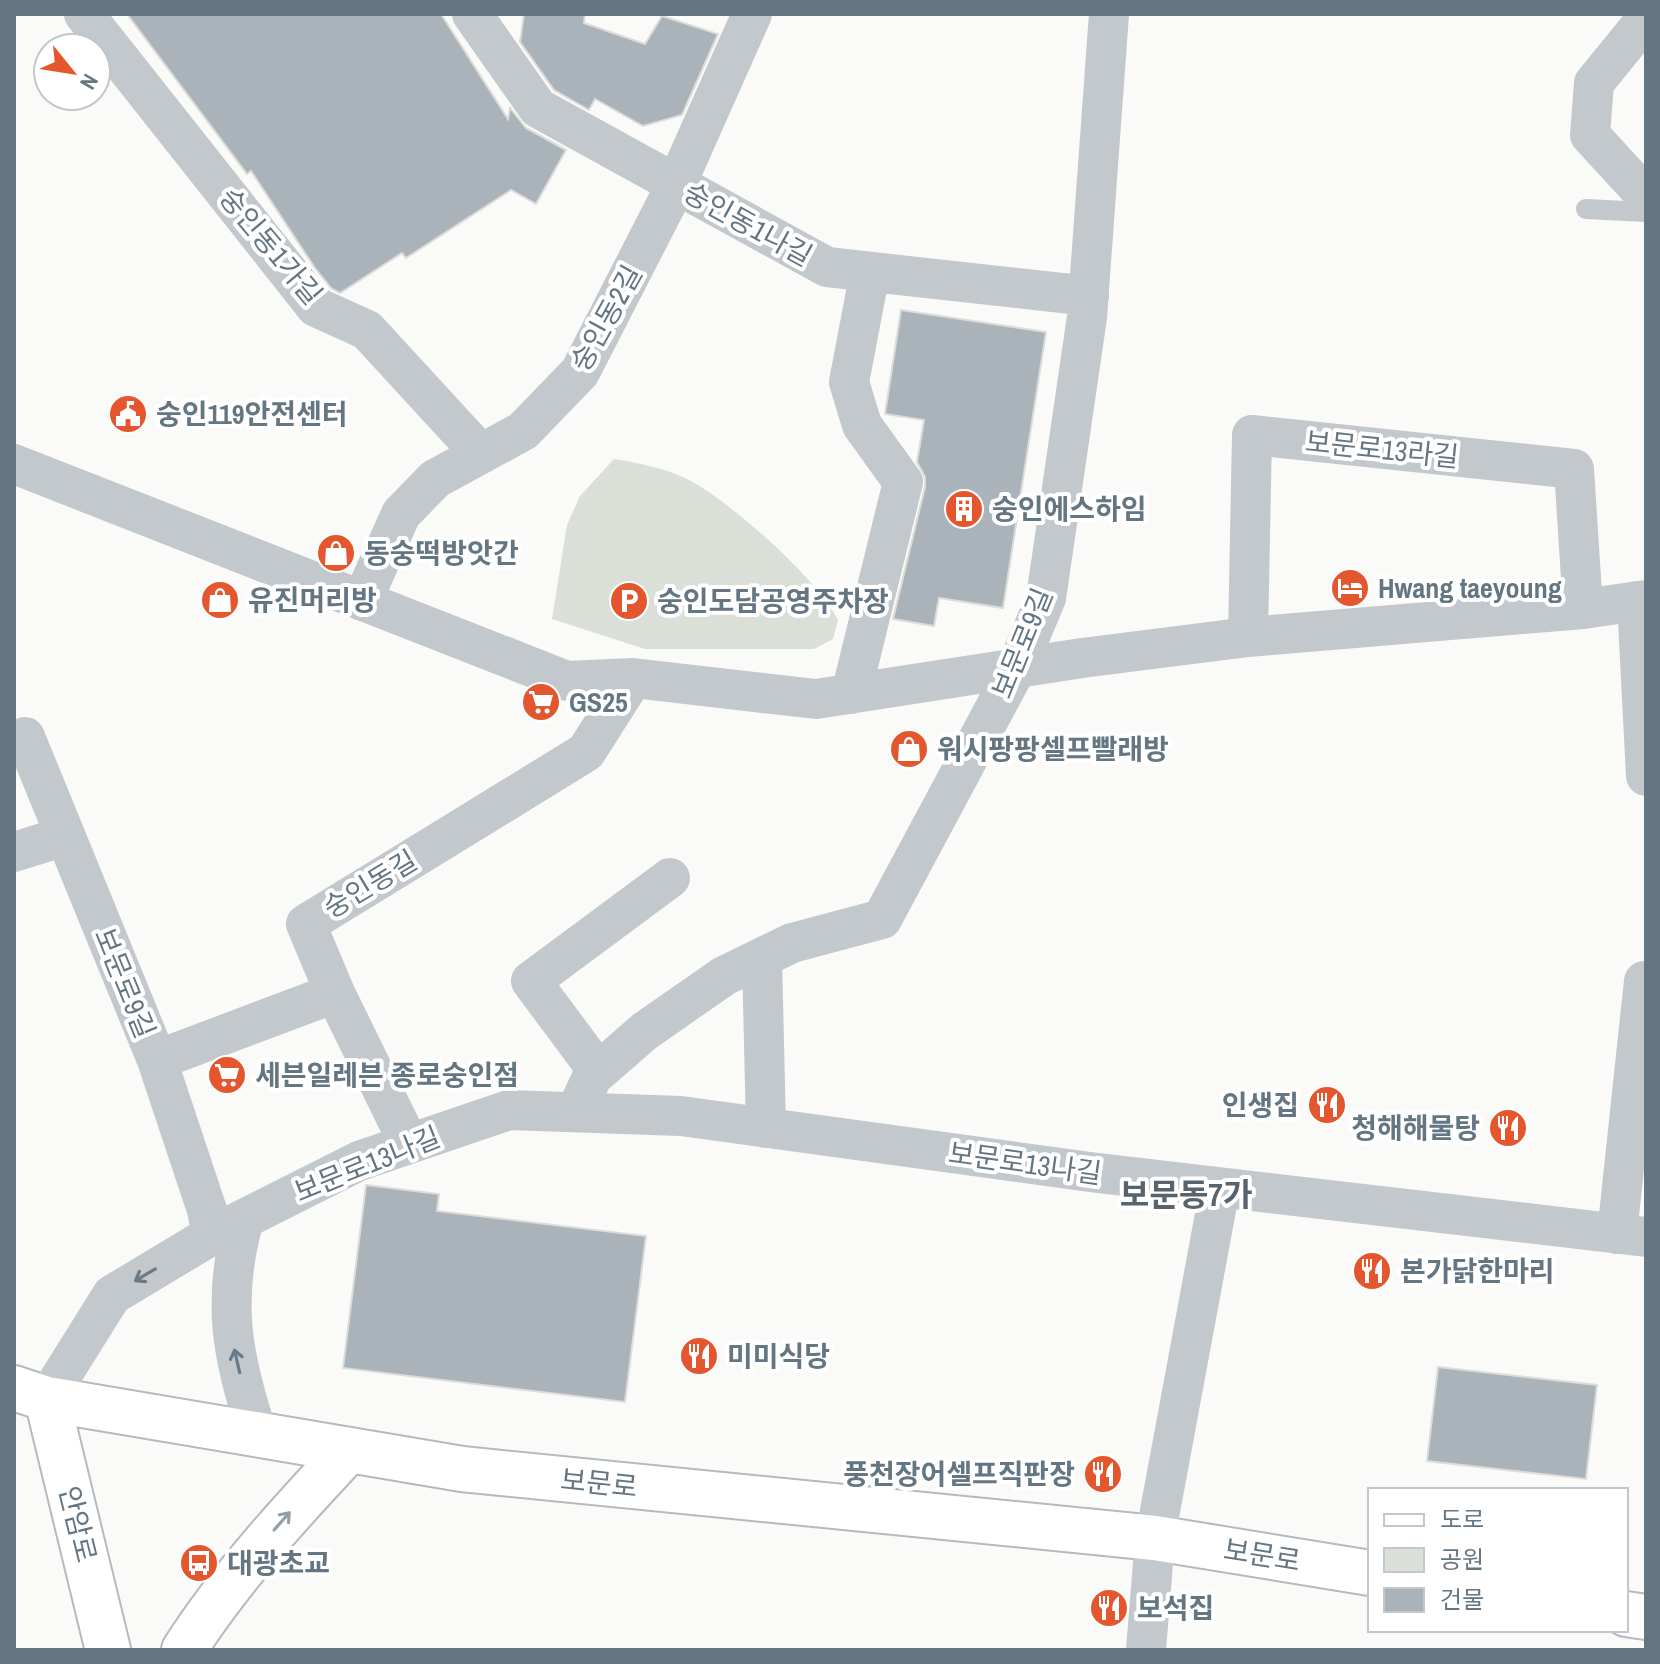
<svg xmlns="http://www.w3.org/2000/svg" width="1660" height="1664" viewBox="0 0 1660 1664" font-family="'Archivo Narrow','Noto Sans KR',sans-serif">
<rect width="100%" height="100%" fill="#fafaf8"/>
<!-- green -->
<path fill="#dadfd7" d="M614 459C639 463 668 469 691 481 734 505 816 578 838 620L833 639 814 649H645L552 619 567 525 580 496Z"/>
<!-- building -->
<path fill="#aab3b9" stroke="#dcdcda" stroke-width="2" d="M127 14H441L508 119 510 108 526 128 566 150 536 204 511 190 406 258 402 253 340 293 331 288 315 268 251 171 247 174Z
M524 14H585L584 23 645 44 662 16 718 34 682 115 643 126 595 99 589 110 554 90 520 42Z
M901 310 1046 332 1003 608 939 598 934 626 893 619 925 487V477L917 462 924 420 885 414Z
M366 1185 439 1194 437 1211 646 1236 625 1402 343 1368Z
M1438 1367 1597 1385 1586 1479 1427 1461Z"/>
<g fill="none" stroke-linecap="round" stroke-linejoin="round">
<defs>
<path id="primary" d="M14 1388 47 1399 462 1469 1155 1538 1370 1573
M47 1399 108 1650
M1626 1614 1646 1617
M184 1650C231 1577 288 1515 347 1452"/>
</defs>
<!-- primary casing -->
<use href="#primary" stroke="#b5babe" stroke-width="48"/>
<!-- lane -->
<path stroke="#c3c8cc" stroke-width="20" d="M1586 209 1646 212"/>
<!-- street -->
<path stroke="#c3c8cc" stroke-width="40" d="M84 14 316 307 367 330 481 454
M472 14 538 108 827 267 1089 296
M1646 19 1594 83 1590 135 1646 196
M14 464 567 681 633 678 816 699 1082 658 1248 637 1583 609 1646 600
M362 601 401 514 435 479 523 431 580 372 676 185 752 14
M1637 601 1646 776
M1248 637 1252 435 1574 469 1583 609
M851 694 903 482 862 425 849 382 870 272
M25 737 157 1060 207 1210 212 1235
M14 852 65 836
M762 958 766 1128
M335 993 409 1144
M157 1060 335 993 306 924 586 752 633 678
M598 1071 531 981 670 878
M576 1112 592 1077 645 1031 724 976 792 943 882 919 1017 667 1046 598 1087 317 1109 14
M244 1219C221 1301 232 1357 258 1436
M1617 1234 1644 981
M47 1399 112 1295 212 1235 359 1161 509 1110 681 1116 1090 1172 1646 1237
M1146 1650 1155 1538 1220 1188"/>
<!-- primary -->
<use href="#primary" stroke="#fff" stroke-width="44"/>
</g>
<!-- one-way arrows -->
<defs><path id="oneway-shaft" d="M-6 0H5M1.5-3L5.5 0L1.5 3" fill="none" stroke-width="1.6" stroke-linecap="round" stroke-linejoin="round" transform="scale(2)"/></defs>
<g stroke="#6a7a87">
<use href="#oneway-shaft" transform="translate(145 1275) rotate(149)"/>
<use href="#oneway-shaft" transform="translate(237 1361) rotate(-103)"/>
</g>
<use stroke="#939fa8" href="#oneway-shaft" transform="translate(282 1521) rotate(-49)"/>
<!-- icons -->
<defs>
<symbol id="civic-disc" viewBox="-11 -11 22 22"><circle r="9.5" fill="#e4572e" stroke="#fff"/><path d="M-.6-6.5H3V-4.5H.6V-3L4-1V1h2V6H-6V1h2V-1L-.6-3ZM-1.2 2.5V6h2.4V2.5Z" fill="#fff"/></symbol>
<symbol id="building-disc" viewBox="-11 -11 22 22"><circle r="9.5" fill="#e4572e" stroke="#fff"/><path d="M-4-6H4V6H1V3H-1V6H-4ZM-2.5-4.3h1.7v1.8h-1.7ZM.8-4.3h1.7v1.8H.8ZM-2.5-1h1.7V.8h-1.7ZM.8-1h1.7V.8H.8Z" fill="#fff"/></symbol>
<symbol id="shop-disc" viewBox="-11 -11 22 22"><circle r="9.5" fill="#e4572e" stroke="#fff"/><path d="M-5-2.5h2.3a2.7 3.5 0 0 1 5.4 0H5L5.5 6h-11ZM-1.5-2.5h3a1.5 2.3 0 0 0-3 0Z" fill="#fff"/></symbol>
<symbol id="hotel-disc" viewBox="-11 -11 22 22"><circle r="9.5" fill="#e4572e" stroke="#fff"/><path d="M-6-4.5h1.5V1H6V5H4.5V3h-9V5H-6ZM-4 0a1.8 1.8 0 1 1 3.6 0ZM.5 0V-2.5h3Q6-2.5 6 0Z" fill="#fff"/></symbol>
<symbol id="parking-disc" viewBox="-11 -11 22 22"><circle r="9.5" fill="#e4572e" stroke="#fff"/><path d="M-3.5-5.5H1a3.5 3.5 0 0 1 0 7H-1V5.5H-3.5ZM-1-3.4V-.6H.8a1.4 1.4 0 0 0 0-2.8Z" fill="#fff"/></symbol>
<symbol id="supermarket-disc" viewBox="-11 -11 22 22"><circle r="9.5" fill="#e4572e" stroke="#fff"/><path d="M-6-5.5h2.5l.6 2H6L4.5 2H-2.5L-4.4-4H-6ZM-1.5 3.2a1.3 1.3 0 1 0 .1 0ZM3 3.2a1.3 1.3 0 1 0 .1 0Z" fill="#fff"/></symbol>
<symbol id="restaurant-disc" viewBox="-11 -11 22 22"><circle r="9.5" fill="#e4572e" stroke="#fff"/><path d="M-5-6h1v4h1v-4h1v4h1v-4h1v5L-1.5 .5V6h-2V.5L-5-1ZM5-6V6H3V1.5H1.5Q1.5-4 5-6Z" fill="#fff"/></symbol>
<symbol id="bus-disc" viewBox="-11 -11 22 22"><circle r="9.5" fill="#e4572e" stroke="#fff"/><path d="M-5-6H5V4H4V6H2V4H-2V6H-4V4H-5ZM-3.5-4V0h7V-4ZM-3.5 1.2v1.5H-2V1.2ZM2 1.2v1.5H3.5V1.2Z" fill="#fff"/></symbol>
</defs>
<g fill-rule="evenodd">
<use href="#civic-disc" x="106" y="392" width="44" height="44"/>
<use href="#building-disc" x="942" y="487" width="44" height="44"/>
<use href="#shop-disc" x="314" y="531" width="44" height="44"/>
<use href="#hotel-disc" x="1328" y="566" width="44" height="44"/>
<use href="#shop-disc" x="198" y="578" width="44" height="44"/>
<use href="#parking-disc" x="607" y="579" width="44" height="44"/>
<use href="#supermarket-disc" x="519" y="680" width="44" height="44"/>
<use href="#shop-disc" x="887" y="727" width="44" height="44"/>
<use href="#supermarket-disc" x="205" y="1053" width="44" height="44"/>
<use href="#restaurant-disc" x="1305" y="1083" width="44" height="44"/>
<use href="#restaurant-disc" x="1486" y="1106" width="44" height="44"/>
<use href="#restaurant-disc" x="1350" y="1249" width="44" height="44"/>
<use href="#restaurant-disc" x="677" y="1334" width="44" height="44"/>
<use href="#restaurant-disc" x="1081" y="1452" width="44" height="44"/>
<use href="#bus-disc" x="177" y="1541" width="44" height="44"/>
<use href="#restaurant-disc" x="1087" y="1586" width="44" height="44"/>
</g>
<g text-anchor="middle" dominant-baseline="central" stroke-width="8" stroke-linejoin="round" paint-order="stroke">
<!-- street labels -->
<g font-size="28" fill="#657683" stroke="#fff">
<text transform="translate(748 224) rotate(29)">숭인동1나길</text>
<text transform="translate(271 246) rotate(50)">숭인동1가길</text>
<text transform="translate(606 318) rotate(-61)">숭인동2길</text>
<text transform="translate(1382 449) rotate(6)">보문로13라길</text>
<text transform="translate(1022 643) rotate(-68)">보문로9길</text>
<text transform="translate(370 884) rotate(-31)">숭인동길</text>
<text transform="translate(125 983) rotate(68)">보문로9길</text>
<text transform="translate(1025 1163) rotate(8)">보문로13나길</text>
<text transform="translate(367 1164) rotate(-22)">보문로13나길</text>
<text transform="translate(599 1483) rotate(6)">보문로</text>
<text transform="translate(78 1524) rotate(76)">안암로</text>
<text transform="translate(1262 1555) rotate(9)">보문로</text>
</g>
<!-- poi labels -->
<g font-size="28" font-weight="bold" fill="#657683" stroke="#fff" text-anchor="start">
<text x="156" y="414">숭인119안전센터</text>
<text x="992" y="509">숭인에스하임</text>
<text x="364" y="553">동숭떡방앗간</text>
<text x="1378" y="588">Hwang taeyoung</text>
<text x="248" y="600">유진머리방</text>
<text x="657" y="601">숭인도담공영주차장</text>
<text x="569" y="702">GS25</text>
<text x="937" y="749">워시팡팡셀프빨래방</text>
<text x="255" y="1075">세븐일레븐 종로숭인점</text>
<text x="1299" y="1105" text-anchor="end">인생집</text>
<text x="1480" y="1128" text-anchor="end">청해해물탕</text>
<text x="1400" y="1271">본가닭한마리</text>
<text x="727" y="1356">미미식당</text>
<text x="1075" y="1474" text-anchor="end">풍천장어셀프직판장</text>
<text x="227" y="1563">대광초교</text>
<text x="1137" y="1608">보석집</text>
</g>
<!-- quarter labels -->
<g font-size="32" font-weight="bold" fill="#57646e" stroke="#fff">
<text x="1186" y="1194">보문동7가</text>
</g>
</g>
<!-- border -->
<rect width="1660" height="1664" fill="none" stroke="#657683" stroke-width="32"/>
<!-- legend -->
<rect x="1368" y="1488" width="260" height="144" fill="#ffffff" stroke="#c1c8cd" stroke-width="2"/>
<rect x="1384" y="1514" width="40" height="12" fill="#ffffff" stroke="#c1c8cd" stroke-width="2"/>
<text x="1440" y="1528" font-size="24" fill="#657683">도로</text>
<rect x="1384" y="1548" width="40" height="24" fill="#dadfd7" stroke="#c1c8cd" stroke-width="2"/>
<text x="1440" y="1568" font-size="24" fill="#657683">공원</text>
<rect x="1384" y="1588" width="40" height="24" fill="#aab3b9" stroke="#c1c8cd" stroke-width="2"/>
<text x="1440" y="1608" font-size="24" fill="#657683">건물</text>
<!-- north arrow -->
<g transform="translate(72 72) rotate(120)"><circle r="38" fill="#ffffff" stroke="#c1c8cd" stroke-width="2"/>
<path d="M0-6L14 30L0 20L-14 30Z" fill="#e4572e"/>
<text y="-12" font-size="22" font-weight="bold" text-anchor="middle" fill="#657683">N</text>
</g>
</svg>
